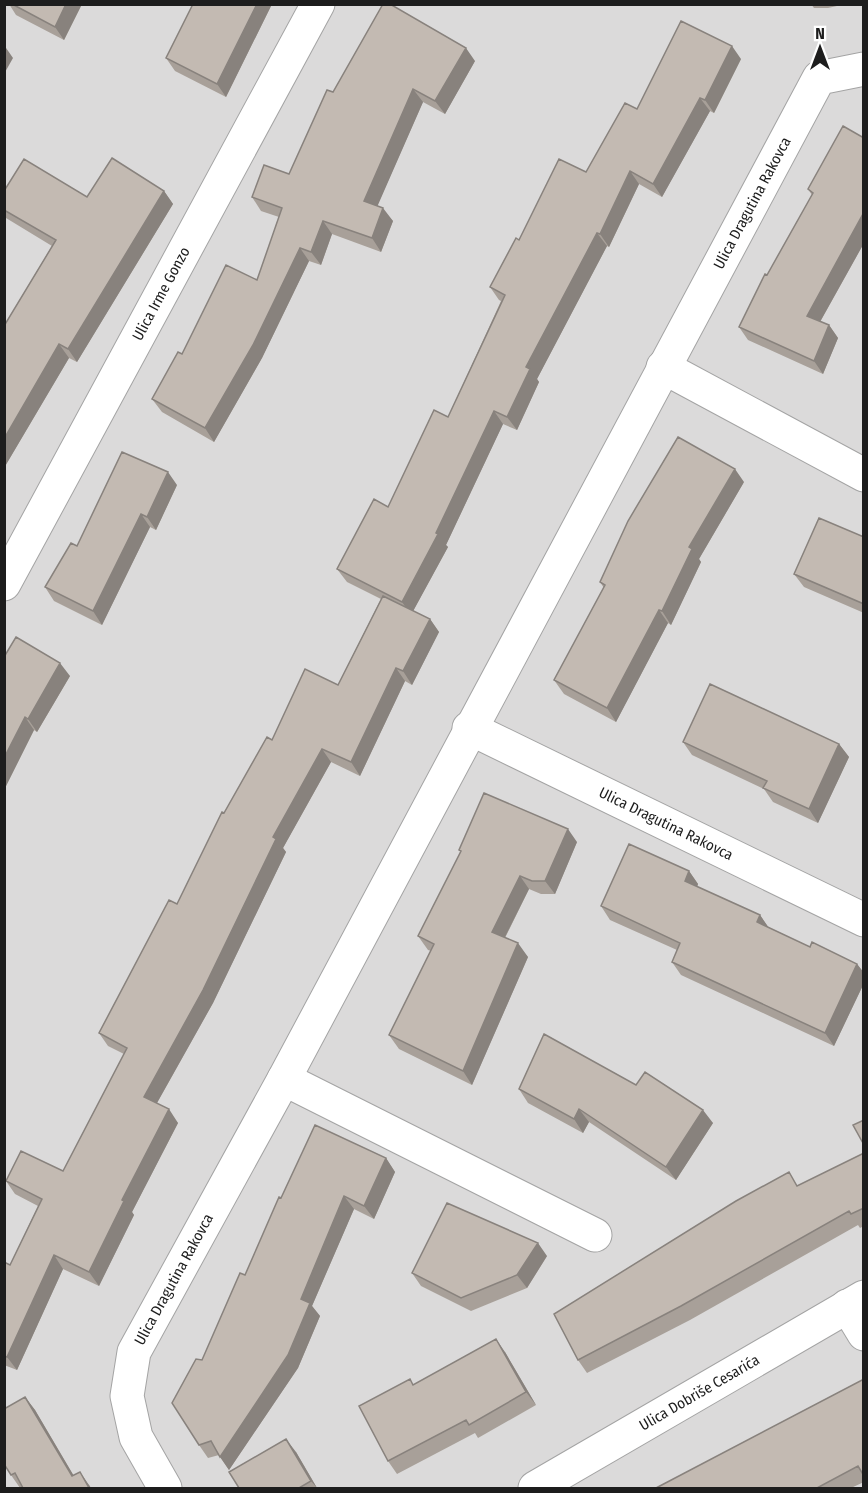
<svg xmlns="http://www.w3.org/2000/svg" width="868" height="1493" viewBox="0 0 868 1493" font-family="'Fira Sans Condensed',sans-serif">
<rect width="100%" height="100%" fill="#eeeae3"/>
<!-- residential -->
<path fill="#dbdada" d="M5 5H863V1488H5Z"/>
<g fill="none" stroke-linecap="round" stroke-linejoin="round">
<defs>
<g id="minor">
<path d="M663 367 864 475"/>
<path id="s1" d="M4 584 318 4"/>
<path id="s2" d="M469 728 864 920"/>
<path d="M284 1079 595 1235"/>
<path d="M847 1306 864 1334"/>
<path id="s3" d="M165 1488 136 1437 127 1396 134 1352 284 1079 819 78 864 69"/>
<path id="s4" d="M535 1488 864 1297"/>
</g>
</defs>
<!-- minor casing -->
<use href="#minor" stroke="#a4a4a4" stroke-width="35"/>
<!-- minor -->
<use href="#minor" stroke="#fff" stroke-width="33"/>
</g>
<!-- wall -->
<path fill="#a8a099" d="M9 4H82L64 40 16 15Z
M193 4H272L226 97 175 71 166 58Z
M811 4H846L828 8H814Z
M741 59 714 113 710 111 662 197 639 184 609 247 607 246 537 379 539 382 517 430 503 424 446 545 448 547 413 611 430 619 439 632 412 685 405 681 360 776 331 762 283 848 286 852 213 1003 157 1103 178 1123 132 1212 134 1215 99 1286 63 1269 17 1370 4 1365V1262L10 1265 38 1206 15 1194 6 1181 63 1171 124 1054 108 1046 99 1033 177 904 224 813 272 740 338 685 381 599 347 582 337 569 388 507 448 417 501 301 499 300 490 287 519 240 586 172 637 109Z
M475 61 445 114 423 102 377 206 393 221 381 252 332 234 321 265 309 261 262 358 214 442 162 412 152 399 182 354 257 280 279 217 261 211 252 197 289 174 333 92Z
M864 138V243L820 322 829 325 838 338 823 374 748 340 739 327 812 195 808 189Z
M4 191 87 197 164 191 173 204 77 362 69 358 4 468V326L52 246 6 218 4 216Z
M744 482 699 559 701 562 671 625 668 623 616 722 564 694 554 680 604 588 600 582Z
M177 485 156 530 150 527 102 625 54 601 45 587 77 546Z
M864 537V613L804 587 794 574Z
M4 657 70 676 37 732 34 730 4 790Z
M683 742 839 744 849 757 818 823 773 802 764 789 692 755Z
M577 842 555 894H541L529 889 505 938 528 957 472 1085 399 1049 389 1035 431 951 428 950 418 936 461 852 459 850Z
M689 871 698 884 697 887 760 915 768 927 810 947 857 964 864 973V983L834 1046 681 975 672 962 677 950 610 920 601 906Z
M636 1085 713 1123 676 1180 589 1122 583 1133 528 1103 519 1089Z
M864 1153V1226L860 1228 858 1225 690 1320 587 1373 578 1360 799 1186Z
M386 1158 395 1172 374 1219 354 1209 312 1306 320 1316 298 1368 229 1470 219 1455 208 1458 199 1445 202 1360 245 1275 281 1198Z
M547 1256 527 1288 471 1311 421 1286 412 1273Z
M505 1352 536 1405 478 1438 475 1433 397 1474 388 1461 414 1385Z
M864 1379V1482L851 1488H656Z
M25 1397 35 1410 73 1475 89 1485 91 1488H23L22 1487 20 1488 11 1475Z
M296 1452 317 1488H239Z"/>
<!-- shaded-wall -->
<path fill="#88827d" d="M66 4H82L64 40 55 27Z
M257 4H272L226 97 217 84Z
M4 45 13 58 4 74Z
M732 46 741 59 714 113 705 100Z
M466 48 475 61 445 114 435 101Z
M413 89 423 102 374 214 364 201Z
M700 98 710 111 662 197 653 184Z
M630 171 639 184 609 247 600 234Z
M164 191 173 204 77 362 68 349Z
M383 208 393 221 381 252 372 238Z
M864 212V243L816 329 807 316Z
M323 221 332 234 321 265 311 252Z
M597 233 607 246 537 379 539 382 517 430 507 417 526 367Z
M300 248 309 261 262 358 214 442 205 428Z
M829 325 838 338 823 374 814 361Z
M59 344 69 358 4 468V439Z
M494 411 503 424 446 545 448 547 411 615 402 602 436 533Z
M735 469 744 482 699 559 701 562 671 625 662 611 689 547Z
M168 472 177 485 156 530 147 517Z
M141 514 150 527 102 625 93 611Z
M659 610 668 623 616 722 607 708Z
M430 619 439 632 412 685 403 671Z
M60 663 70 676 37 732 28 719Z
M396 668 405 681 360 776 351 762Z
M25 717 34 730 4 790V758Z
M839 744 849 757 818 823 809 809Z
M322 749 331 762 283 848 286 852 213 1003 153 1110 144 1097 273 837Z
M568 829 577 842 555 894 545 881Z
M689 871 698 884 694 894 685 881Z
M520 876 529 889 501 945 492 932Z
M760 915 769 928 757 922Z
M518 943 528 957 472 1085 463 1071Z
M857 964 864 973V983L834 1046 825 1033Z
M169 1109 178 1123 132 1212 134 1215 99 1286 89 1272 122 1200Z
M579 1109 589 1122 583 1133 574 1119Z
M703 1110 713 1123 676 1180 666 1167Z
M386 1158 395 1172 374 1219 364 1206Z
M344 1196 354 1209 312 1306 320 1316 298 1368 229 1470 220 1457 301 1299Z
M538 1243 547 1256 527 1288 517 1275Z
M54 1255 63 1269 17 1370 7 1357Z
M496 1339 505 1352 536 1405 526 1392Z
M25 1397 35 1410 81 1488 72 1476Z
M286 1439 296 1452 317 1488 311 1481Z
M80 1472 89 1485 91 1488H89Z"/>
<!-- building -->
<path fill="#c3bab2" stroke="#88827d" stroke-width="1.5" d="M12 4H66L55 27Z
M193 4H257L217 84 166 58Z
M383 4H390L466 48 435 101 413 89 364 201 383 208 372 238 323 221 311 252 300 248 253 345 205 428 152 399 178 352 182 354 226 265 257 280 282 208 252 197 264 165 289 174 327 90 333 92Z
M681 21 732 46 705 100 700 98 653 184 630 171 600 234 597 233 526 367 530 369 507 417 494 411 436 533 438 534 402 602 337 569 374 499 388 507 434 410 448 417 505 295 490 287 516 238 519 240 559 159 586 172 625 103 637 109Z
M843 126 864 138V212L807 316 829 325 814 361 739 327 765 274 767 275 813 193 808 189Z
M112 158 164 191 68 349 59 344 4 439V326L56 240 4 210V191L24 159 87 197Z
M678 437 735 469 689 547 692 549 662 611 659 610 607 708 554 680 605 585 600 582 628 521Z
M122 452 168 472 147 517 141 514 93 611 45 587 71 543 77 546Z
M819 518 864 537V604L794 574Z
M383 596 430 619 403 671 396 668 351 762 322 749 273 837 276 839 203 990 144 1097 169 1109 122 1200 124 1201 89 1272 54 1255 7 1357 4 1356V1262L10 1265 42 1199 6 1181 21 1151 63 1171 127 1048 99 1033 169 900 177 904 222 812 224 813 267 737 272 740 305 669 338 685Z
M16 637 60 663 28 719 25 717 4 758V657Z
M710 684 839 744 809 809 763 788 767 781 683 742Z
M484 793 568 829 545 881H532L520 876 492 932 518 943 463 1071 389 1035 434 944 418 936 461 851 459 850Z
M629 844 689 871 685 881 760 915 757 922 810 947 812 942 857 964 825 1033 672 962 680 943 601 906Z
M544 1034 636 1085 645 1072 703 1110 666 1167 579 1109 574 1119 519 1089Z
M864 1120V1145L853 1125Z
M315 1125 386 1158 364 1206 344 1196 301 1299 310 1303 288 1355 220 1457 211 1441 199 1445 172 1403 196 1359 202 1360 240 1273 245 1275 279 1197 281 1198Z
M864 1153V1208L851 1214 849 1211 681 1306 578 1360 554 1314 736 1201 789 1172 797 1186Z
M447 1203 538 1243 517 1275 461 1298 412 1273Z
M496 1339 526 1392 469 1425 466 1420 388 1461 359 1406 410 1379 413 1385Z
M864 1379V1476L858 1466 817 1488H656Z
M25 1397 72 1476 80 1472 89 1488H23L15 1473 11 1475 4 1464V1409Z
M286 1439 311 1481 299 1488H239L229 1472Z"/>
<g text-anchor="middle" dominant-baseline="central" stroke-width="6" stroke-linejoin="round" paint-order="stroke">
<!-- street labels -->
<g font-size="15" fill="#1d1d1d" stroke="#fff">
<text stroke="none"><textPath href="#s3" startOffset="1450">Ulica Dragutina Rakovca</textPath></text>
<text stroke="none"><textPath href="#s1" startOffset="330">Ulica Irme Gonzo</textPath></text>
<text stroke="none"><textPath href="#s2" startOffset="219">Ulica Dragutina Rakovca</textPath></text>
<text stroke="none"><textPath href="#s3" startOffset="228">Ulica Dragutina Rakovca</textPath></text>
<text stroke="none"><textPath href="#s4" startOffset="190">Ulica Dobriše Cesarića</textPath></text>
</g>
</g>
<!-- border -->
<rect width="868" height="1493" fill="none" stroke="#1d1d1d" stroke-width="12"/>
<!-- north arrow -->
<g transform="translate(820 48)" stroke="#ffffff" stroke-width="4.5" paint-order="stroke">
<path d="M0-4.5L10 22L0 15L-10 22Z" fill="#1d1d1d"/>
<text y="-9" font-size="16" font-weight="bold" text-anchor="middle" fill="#1d1d1d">N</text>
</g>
</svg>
